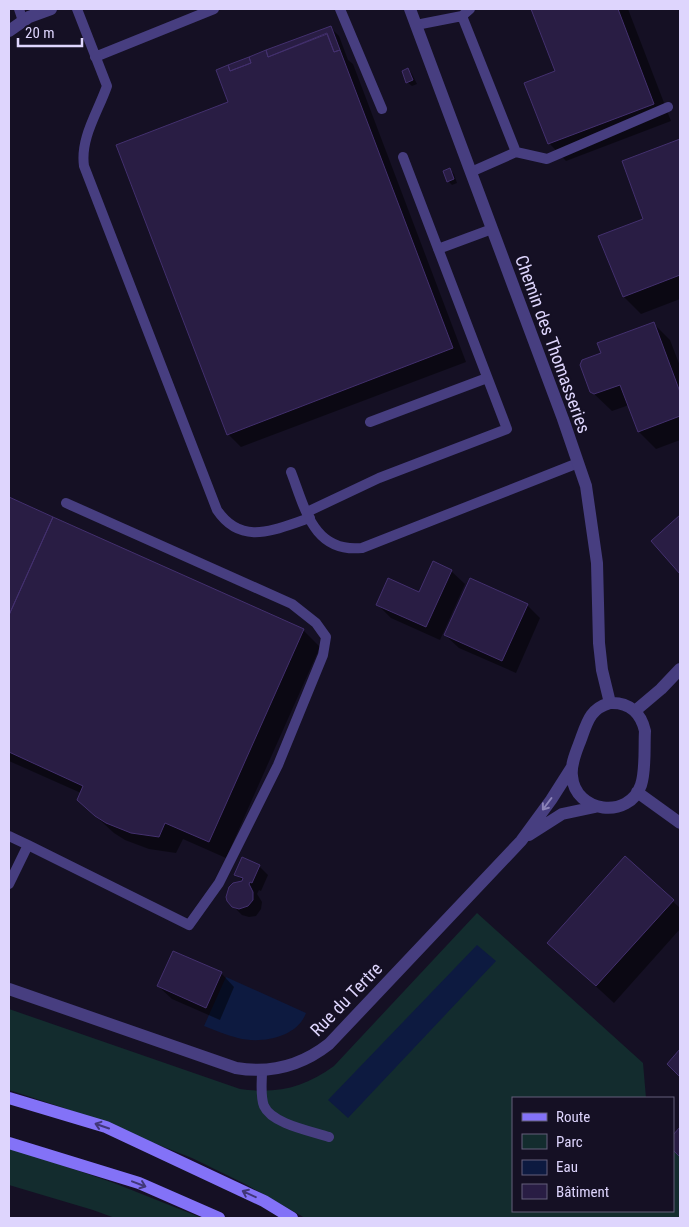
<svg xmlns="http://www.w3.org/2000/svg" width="689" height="1227" viewBox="0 0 689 1227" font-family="'Roboto Condensed',sans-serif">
<rect width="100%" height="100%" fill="#151024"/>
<!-- green -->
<path fill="#132c2e" d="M477 913 643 1063 646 1098H513V1211H673V1150L680 1157V1218H305L245 1184 192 1158 64 1108 9 1090V1009L240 1089C277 1094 304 1088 334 1066Z
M9 1147 114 1183 202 1218H115L93 1210 9 1185Z"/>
<!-- water -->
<path fill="#0d1a40" d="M477 945 496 961 348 1118 328 1100Z
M226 977 306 1013C297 1038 260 1044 238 1038 226 1035 215 1030 204 1026Z"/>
<!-- shadow -->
<path fill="#0007" d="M532 9H628L671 121 566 161 549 143 556 72Z
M330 27 339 36 348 60 353 64 466 362 241 447 228 434 229 103 217 71Z
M408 69 412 74 417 84 412 86 407 82Z
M680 140V299L641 314 624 297 645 220 623 162Z
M450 170 454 174 457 183 452 185 448 181Z
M653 323 670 340 680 366V440L656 449 639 432 629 405 612 411 591 391 602 354Z
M9 499 303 630 320 647 226 858 183 839 176 853 149 849 125 840 114 833 78 800 81 793 9 761Z
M680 516V572L652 541Z
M451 571 465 584 440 640 391 618 377 604 420 594Z
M527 605 540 618 516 673 459 648 445 635Z
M625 857 680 908V929L614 1003 549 943Z
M259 866 268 875 261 891 259 890 257 894 262 902 261 909 256 916 249 917 242 915 233 906 244 882 236 874Z
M221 973 234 987 220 1020 172 999 158 986Z"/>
<!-- building -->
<path fill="#291d44" stroke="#43306e" d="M531 9H618L654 104 548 144 524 83 555 71Z
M331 26 340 50 334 52 327 33 268 57 266 50Z
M327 34 334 52 340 50 453 348 227 435 116 145 228 102 216 70 228 65 230 71 251 63 249 57 266 50 268 57Z
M249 57 251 63 230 71 228 65Z
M408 68 413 80 406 83 402 71Z
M680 139V275L623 297 598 236 643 219 622 161Z
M450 168 454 179 447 182 443 171Z
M654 322 680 392V416L638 432 620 385 594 394 590 392 580 365 582 360 601 353 597 343Z
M9 497 53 517 9 615Z
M680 515V574L651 541Z
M53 517 304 629 209 842 165 823 159 837 131 833 106 823 95 816 77 800 83 786 9 752V615Z
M433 561 452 570 426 627 376 605 388 578 419 592Z
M470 578 528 604 502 661 444 635Z
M625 856 674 900 596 986 547 943Z
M242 857 260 865 252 883 250 882 249 884 253 892V900L248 906 239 909 232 907 227 901 226 897 229 887 233 883 242 881 243 878 234 875Z
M173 951 222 972 206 1008 157 986Z
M680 1049V1077L667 1064Z
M680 1127V1157L673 1150V1135Z"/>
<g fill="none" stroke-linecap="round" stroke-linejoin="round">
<!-- lane -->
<path stroke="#473e80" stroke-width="10" d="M19 9 23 21
M77 9 107 86C98 112 80 138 84 166L217 510C242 547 275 529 310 518
M340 9 382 109
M462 16 516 152
M416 25 462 16 470 9
M95 57 214 9
M471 172 516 152 547 159 668 107
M438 249 492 229
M370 422 487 378
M291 472C305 508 313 553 362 548L578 463
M307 512 379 478 507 429 403 157
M9 836 28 845
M9 884 28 845 189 925 219 883 278 765 323 655 326 637 316 623 292 604 66 503
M262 1071C262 1082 260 1096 264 1106 272 1124 311 1131 329 1137"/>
<!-- street -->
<path stroke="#473e80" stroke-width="12" d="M410 9 563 419 586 486 597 563 599 643 602 670 610 703
M9 31 29 17 51 9
M610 703C629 702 641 713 645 731 644 746 646 770 641 785 629 820 575 813 572 776 570 763 578 748 582 736 588 719 592 708 610 703Z
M635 711 661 689 680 669
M637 792 680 823
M529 835 562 814 595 807
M9 989 236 1068C271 1074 301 1066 329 1044L521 841 551 800 572 767"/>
<!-- secondary -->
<path stroke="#8372f7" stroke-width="12" d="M9 1098 106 1127 264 1201 292 1218
M9 1143 139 1183 219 1218"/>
</g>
<!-- one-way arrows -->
<defs><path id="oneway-shaft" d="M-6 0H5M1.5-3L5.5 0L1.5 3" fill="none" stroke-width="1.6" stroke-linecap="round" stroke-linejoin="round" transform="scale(1.25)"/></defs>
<use stroke="#8b82b8" href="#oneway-shaft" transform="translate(547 804) rotate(127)"/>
<g stroke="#413778">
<use href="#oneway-shaft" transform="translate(102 1126) rotate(-161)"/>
<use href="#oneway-shaft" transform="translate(139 1184) rotate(21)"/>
<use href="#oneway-shaft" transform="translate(249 1194) rotate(-155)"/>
</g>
<g text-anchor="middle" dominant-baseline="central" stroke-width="4" stroke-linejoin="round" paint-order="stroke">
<!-- street labels -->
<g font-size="18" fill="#ded5fd" stroke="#151024">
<text transform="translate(553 344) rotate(70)">Chemin des Thomasseries</text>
<text transform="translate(346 999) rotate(-46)">Rue du Tertre</text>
</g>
</g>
<!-- border -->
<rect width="689" height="1227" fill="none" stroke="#ded5fd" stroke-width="20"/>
<!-- legend -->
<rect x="512" y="1097" width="162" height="115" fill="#151024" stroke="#655f7b"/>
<rect x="522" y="1113" width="25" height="8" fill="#8372f7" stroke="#655f7b"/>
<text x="556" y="1122" font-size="15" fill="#ded5fd">Route</text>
<rect x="522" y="1134" width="25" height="15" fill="#132c2e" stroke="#655f7b"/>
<text x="556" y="1147" font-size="15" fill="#ded5fd">Parc</text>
<rect x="522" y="1160" width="25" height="15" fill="#0d1a40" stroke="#655f7b"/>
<text x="556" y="1172" font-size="15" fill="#ded5fd">Eau</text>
<rect x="522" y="1184" width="25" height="15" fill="#291d44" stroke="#655f7b"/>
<text x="556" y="1197" font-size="15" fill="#ded5fd">Bâtiment</text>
<!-- scale -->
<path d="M18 38v8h64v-8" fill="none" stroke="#ded5fd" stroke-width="2.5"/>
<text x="25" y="38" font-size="15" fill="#ded5fd" stroke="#151024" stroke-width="4" paint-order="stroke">20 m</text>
</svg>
